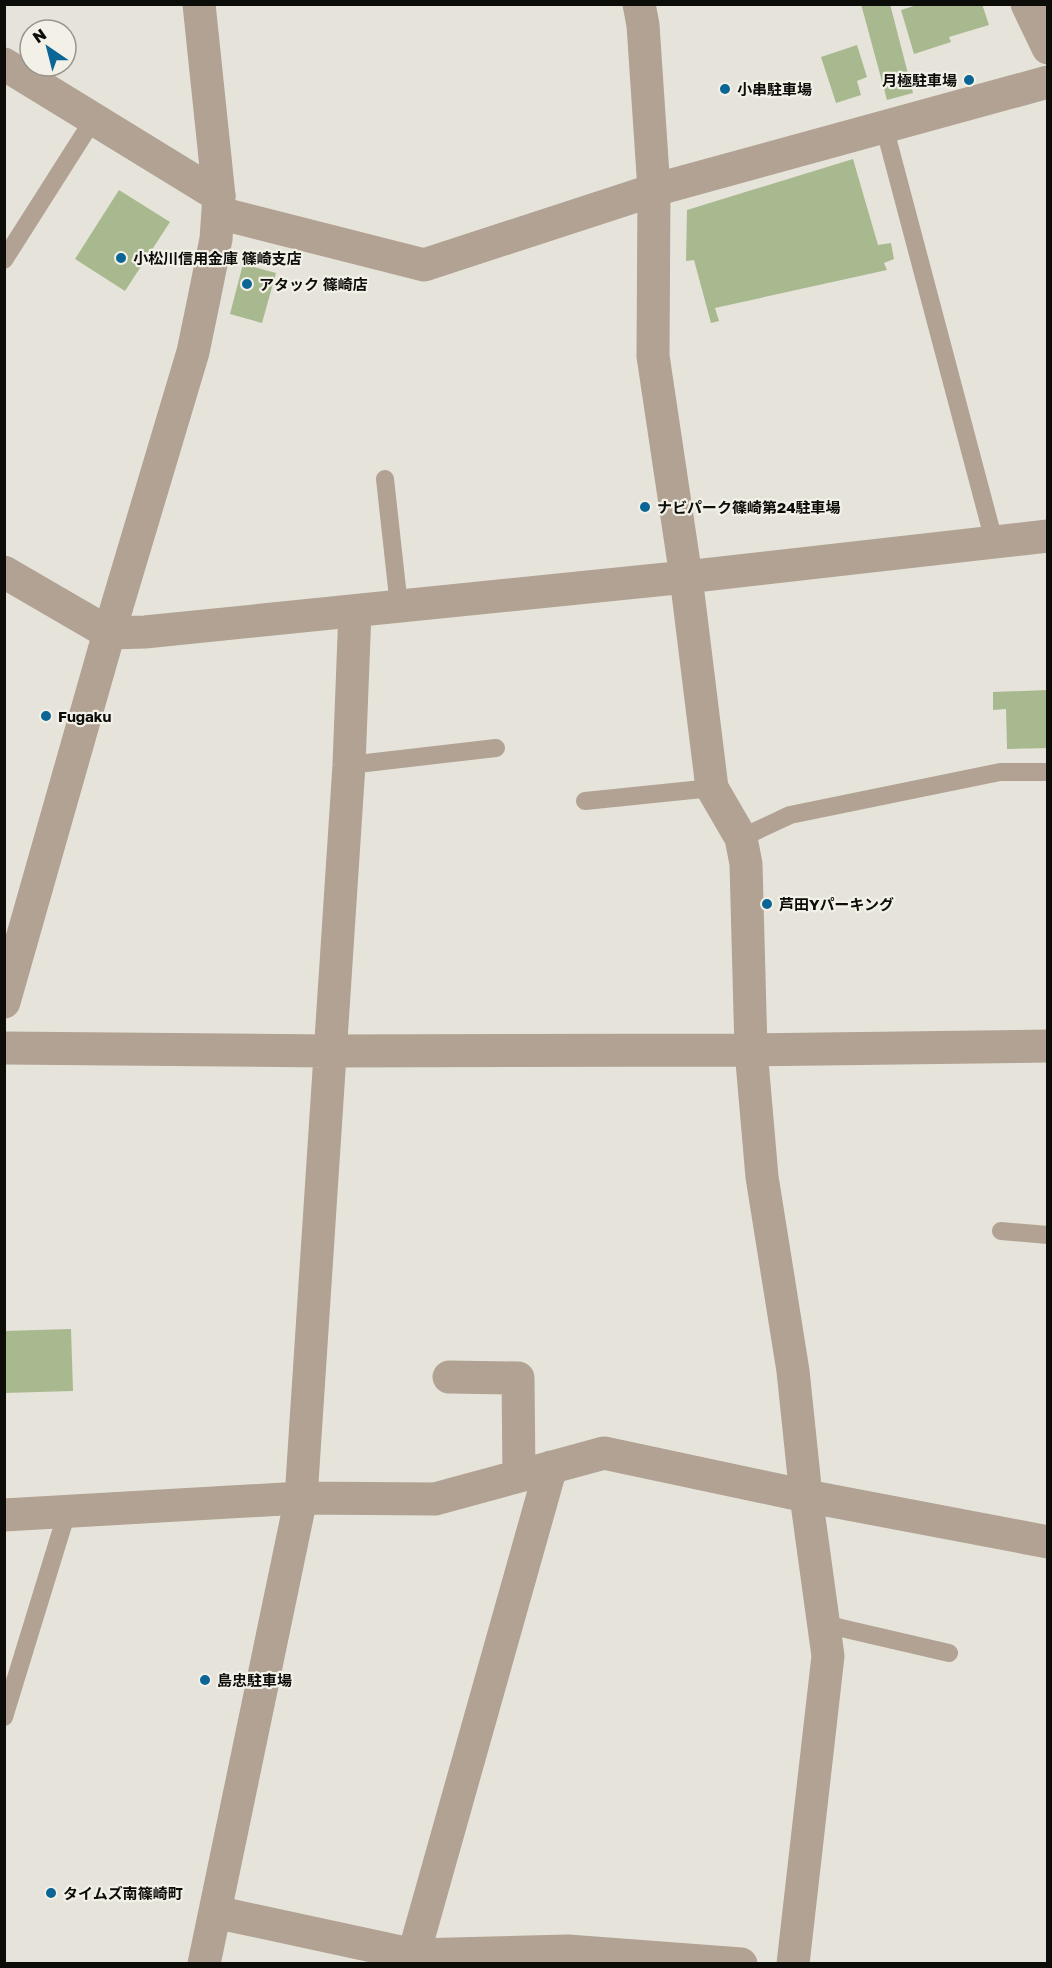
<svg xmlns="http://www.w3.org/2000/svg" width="1052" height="1968" viewBox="0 0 1052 1968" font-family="'Golos Text','Noto Sans JP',sans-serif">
<rect width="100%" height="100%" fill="#e6e4da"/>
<!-- building -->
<path fill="#a8b98f" d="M861 4H890L913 93 887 100Z
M920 4H982L989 25 949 37 951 42 914 54 901 10Z
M857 45 867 77 857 81 861 95 836 103 821 57Z
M853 159 878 245 891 243 894 259 884 263 887 270 715 308 719 321 711 323 694 260 686 261 687 210Z
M119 190 170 222 125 291 75 259Z
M243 264 276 273 262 323 230 314Z
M1048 690V748L1007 749 1006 709 993 710V692Z
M71 1329 73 1391 4 1393V1331Z"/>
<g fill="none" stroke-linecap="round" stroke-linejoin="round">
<!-- service -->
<path stroke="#b1a293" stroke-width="18" d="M884 126 994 541
M4 260 93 120
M385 479 399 606
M349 765 496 748
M585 801 712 788
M741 838 790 815 1000 772H1048
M1001 1231 1048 1235
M824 1624 949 1653
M4 1717 67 1512"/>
<!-- minor -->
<path stroke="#b1a293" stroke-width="33" d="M639 4 643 25 654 190 653 356 686 577 712 788 741 838 746 864 751 1050 762 1177 793 1371 806 1496 828 1656 793 1964
M1027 4 1048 48
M4 64 219 196
M219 213 424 265 654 190 1048 82
M4 572 109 633 145 632 686 577 1048 536
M4 1048 330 1051 751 1050 1048 1046
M449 1377 518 1378 519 1476
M4 1515 301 1498 435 1499 604 1453 806 1496 1048 1542
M215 1912 414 1955 568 1951 741 1964
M204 1964 301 1498 349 765 355 611
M411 1964 551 1467"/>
<!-- tertiary -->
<path stroke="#b1a293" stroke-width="33" d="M4 1002 109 633 193 352 205 294 216 239 219 196 199 4"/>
</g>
<!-- markers -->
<g fill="#0b6595" stroke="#f3f1e7" stroke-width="2">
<circle cx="969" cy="80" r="6"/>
<circle cx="725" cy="89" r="6"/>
<circle cx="121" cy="258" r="6"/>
<circle cx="247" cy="284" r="6"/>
<circle cx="645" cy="507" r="6"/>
<circle cx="46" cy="716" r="6"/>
<circle cx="767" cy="904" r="6"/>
<circle cx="205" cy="1680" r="6"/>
<circle cx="51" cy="1893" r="6"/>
</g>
<g text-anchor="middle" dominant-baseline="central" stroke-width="4.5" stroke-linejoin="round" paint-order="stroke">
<!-- poi labels -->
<g font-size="15" font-weight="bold" fill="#0c0c09" stroke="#f3f1e7" text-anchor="start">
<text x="957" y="80" text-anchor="end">月極駐車場</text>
<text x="737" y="89">小串駐車場</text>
<text x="133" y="258">小松川信用金庫 篠崎支店</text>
<text x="259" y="284">アタック 篠崎店</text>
<text x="657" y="507">ナビパーク篠崎第24駐車場</text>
<text x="58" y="716">Fugaku</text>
<text x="779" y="904">芦田Yパーキング</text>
<text x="217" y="1680">島忠駐車場</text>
<text x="63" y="1893">タイムズ南篠崎町</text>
</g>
</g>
<!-- border -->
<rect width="1052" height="1968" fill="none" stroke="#0c0c09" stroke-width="12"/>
<!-- north arrow -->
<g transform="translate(48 48) rotate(325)"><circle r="28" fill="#f3f1e7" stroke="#97958e" stroke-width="1.5"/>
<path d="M0-4.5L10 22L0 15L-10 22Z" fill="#0b6595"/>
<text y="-9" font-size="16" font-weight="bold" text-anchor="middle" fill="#0c0c09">N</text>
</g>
</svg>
